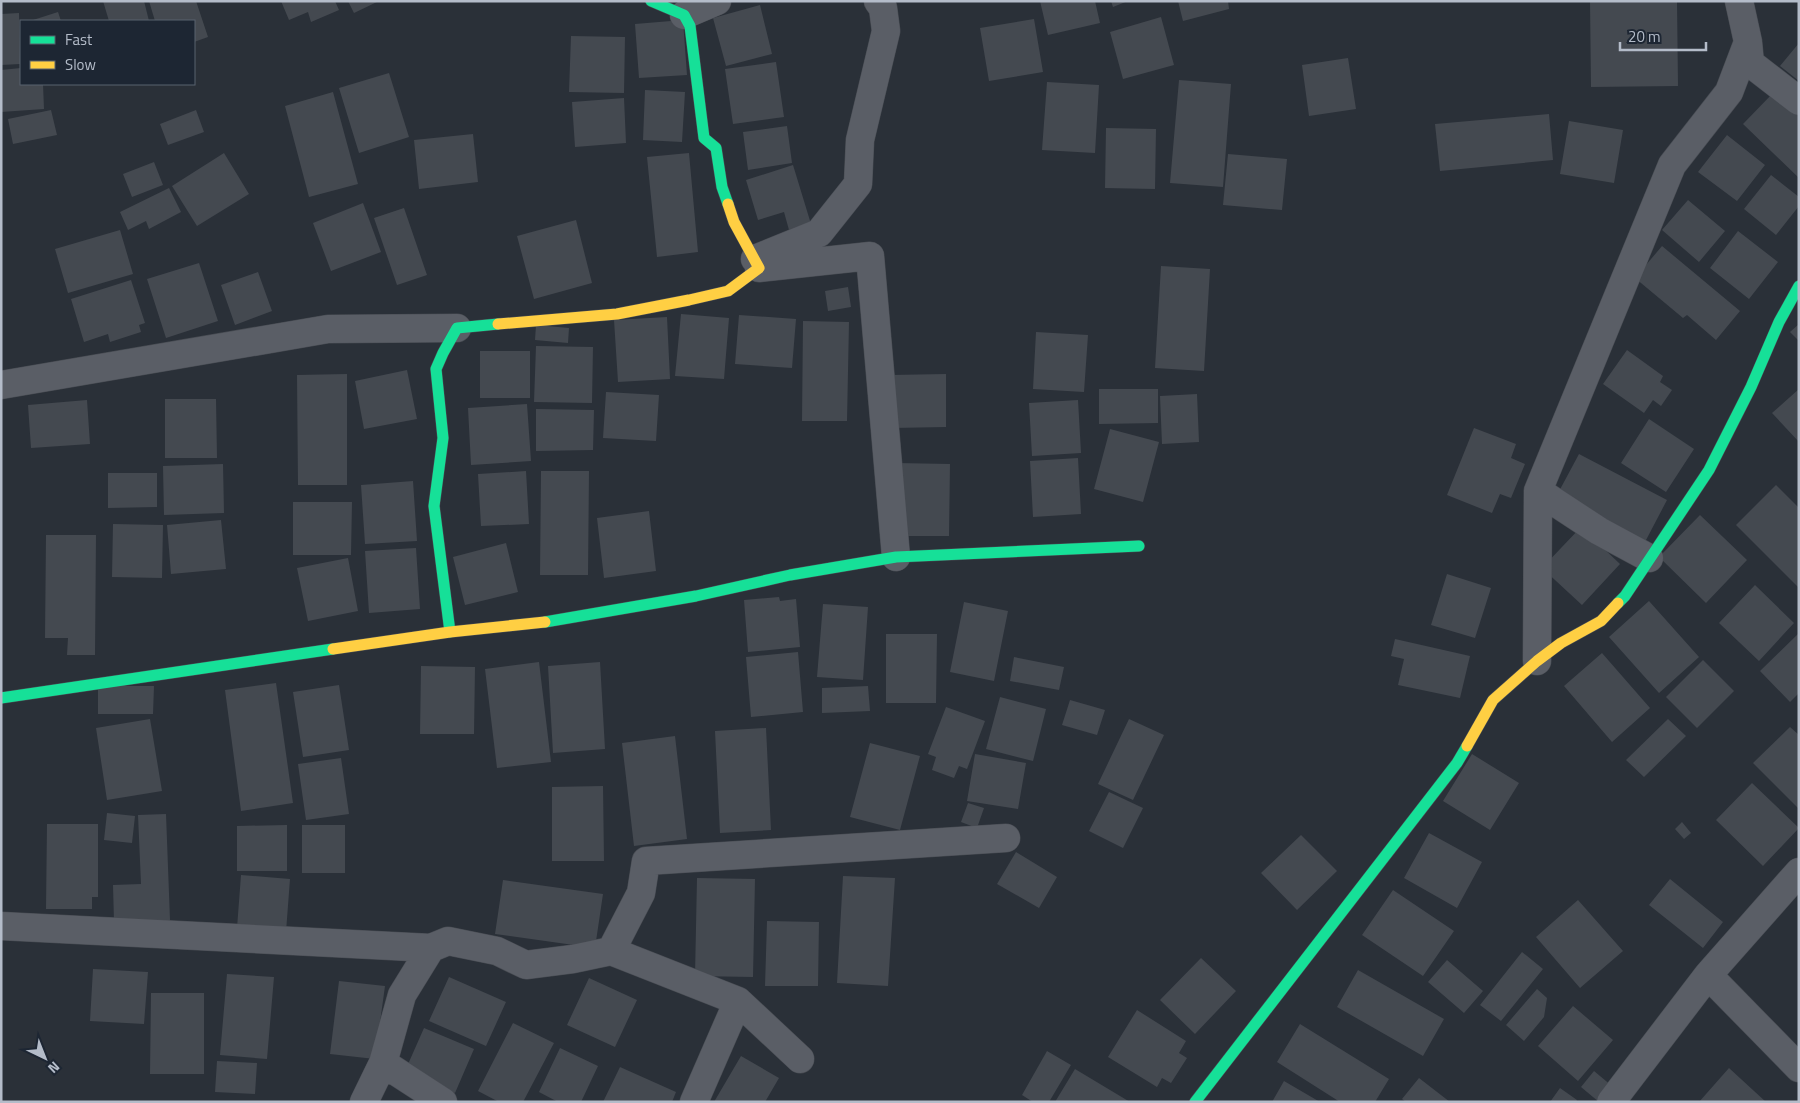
<svg xmlns="http://www.w3.org/2000/svg" width="1800" height="1103" viewBox="0 0 1800 1103" font-family="'Titillium Web',sans-serif">
<rect width="100%" height="100%" fill="#2a3038"/>
<!-- building -->
<path fill="#444950" d="M103 1H144L149 21H109Z
M149 1H196L208 37 194 42V21H155Z
M281 1H335L339 10 311 22 308 12 289 20Z
M348 1H379L354 13Z
M1040 1H1095L1100 23 1048 35Z
M1111 1H1128L1113 7Z
M1178 1H1228L1229 9 1183 21Z
M1590 1H1677L1678 86 1591 87Z
M760 5 772 54 726 66 713 18Z
M58 12 61 21H33V20Z
M19 13 20 64 1 65V14Z
M1161 17 1174 65 1123 79 1110 32Z
M1034 19 1043 72 989 81 980 28Z
M683 20 687 75 639 78 635 24Z
M571 36 625 37 624 93 569 92Z
M1799 43V81L1780 66Z
M1348 58 1356 109 1309 116 1302 65Z
M776 62 784 117 733 124 725 69Z
M21 68V84H43L44 109 1 112V70Z
M389 73 409 137 359 153 339 88Z
M1179 80 1231 84 1223 187 1170 183Z
M1047 82 1099 85 1095 153 1042 150Z
M645 90 685 92 682 142 643 140Z
M333 92 358 184 309 197 285 106Z
M1774 92 1799 116V178L1743 124Z
M624 98 626 143 575 147 572 102Z
M51 110 57 135 13 144 8 119Z
M196 110 204 132 168 145 160 124Z
M1549 114 1553 160 1440 171 1435 124Z
M1569 121 1623 130 1614 183 1560 174Z
M787 126 792 163 748 170 743 132Z
M1106 128 1156 129 1155 189 1105 188Z
M473 134 478 182 419 189 414 140Z
M1727 135 1765 165 1737 201 1698 172Z
M224 153 249 194 197 226 172 186Z
M689 153 698 252 657 257 647 157Z
M1228 154 1287 159 1282 210 1223 205Z
M154 162 163 185 132 197 123 174Z
M793 165 811 224 789 230 784 212 758 220 746 180Z
M1771 175 1799 197V206L1776 235 1744 209Z
M169 188 181 212 149 229 146 221 128 230 120 212Z
M1688 200 1725 231 1699 262 1662 230Z
M363 203 381 252 331 271 313 223Z
M404 208 427 275 397 285 374 218Z
M576 220 592 283 534 299 517 236Z
M120 230 133 274 68 293 55 249Z
M1738 231 1778 262 1749 299 1710 268Z
M1662 246 1740 311 1716 340 1687 315 1683 318 1635 278Z
M199 263 218 321 166 338 147 279Z
M1161 266 1210 269 1204 371 1155 368Z
M258 272 272 311 235 325 221 285Z
M131 280 145 323 139 325 141 332 110 342 108 334 84 342 71 299Z
M848 287 851 307 828 311 825 291Z
M681 314 729 318 724 379 675 376Z
M739 315 796 319 792 368 735 364Z
M667 317 670 379 618 382 614 320Z
M803 321 849 322 847 421H802Z
M1799 324V341L1790 332Z
M536 325 569 328 568 343 535 340Z
M1036 332 1088 335 1084 392 1033 389Z
M536 346 593 347 592 403 534 402Z
M1627 350 1663 376 1660 382 1672 390 1661 406 1653 400 1644 413 1603 384Z
M480 351H530V398H480Z
M407 370 417 419 364 429 355 381Z
M347 374V485H298L297 375Z
M946 374V427L892 428 891 375Z
M1099 389H1158V423L1099 424Z
M1799 389V442L1772 413Z
M606 392 659 395 656 441 603 438Z
M1197 394 1199 442 1162 444 1160 396Z
M165 399H216L217 458H165Z
M87 400 90 444 31 448 28 405Z
M1078 400 1081 453 1032 456 1029 403Z
M527 404 531 461 471 465 468 408Z
M536 409 594 410 593 450 536 451Z
M1649 419 1694 449 1666 492 1621 463Z
M1474 428 1516 444 1511 458 1525 464 1511 498 1500 494 1492 513 1447 495Z
M1110 429 1159 442 1143 502 1094 489Z
M1579 454 1667 500 1645 542 1557 495Z
M1078 458 1081 514 1033 517 1030 461Z
M896 463 950 464 949 536H896Z
M223 464 224 513 164 515 163 466Z
M526 471 529 524 481 526 478 474Z
M541 471H589L588 575H540Z
M108 473H157V507L108 508Z
M413 481 417 541 365 544 361 485Z
M1776 485 1799 508V588L1736 525Z
M293 502H352L351 555H293Z
M649 511 656 571 604 578 597 518Z
M1700 515 1747 560 1706 603 1659 557Z
M221 520 226 569 171 574 167 525Z
M113 524 163 525 162 578 112 577Z
M1581 527 1620 564 1582 605 1542 568Z
M46 535H96L95 655H67L68 638H45Z
M506 543 518 592 465 605 453 557Z
M416 548 420 609 369 613 365 551Z
M348 558 358 611 308 621 297 568Z
M1447 574 1491 588 1475 638 1431 625Z
M1755 585 1794 623 1759 661 1719 623Z
M779 597 780 601 796 599 800 647 748 652 744 600Z
M1649 601 1699 657 1659 693 1609 637Z
M964 602 1008 611 994 681 950 672Z
M823 604 868 607 863 680 817 677Z
M1799 633V693L1790 702 1760 671Z
M886 634H937L936 703H886Z
M1395 639 1470 656 1460 698 1398 685 1404 659 1391 656Z
M798 652 803 712 751 717 746 657Z
M1602 653 1650 708 1612 742 1564 686Z
M1014 657 1064 667 1059 690 1010 681Z
M1703 660 1734 691 1697 728 1666 697Z
M539 662 551 762 497 768 485 669Z
M600 662 605 749 553 753 548 666Z
M421 666 475 667 474 734H420Z
M276 683 293 803 241 811 225 690Z
M339 685 349 750 303 757 293 692Z
M98 686H154L153 714H98Z
M868 686 870 711 822 713V688Z
M1000 697 1046 709 1033 761 986 749Z
M1070 700 1105 710 1097 735 1062 725Z
M946 707 985 721 967 769 959 766 954 778 932 770 936 757 928 754Z
M150 719 162 791 107 800 96 728Z
M1129 719 1164 735 1133 800 1098 784Z
M1668 719 1686 736 1644 777 1626 760Z
M1790 727 1799 735V809L1753 763Z
M766 728 771 830 720 833 715 731Z
M675 736 687 839 634 846 622 743Z
M870 743 920 756 900 830 850 817Z
M975 754 1026 763 1018 809 967 801Z
M1472 754 1519 783 1490 830 1443 801Z
M341 758 349 814 306 820 298 764Z
M1752 783 1799 828 1763 866 1716 820Z
M603 786 604 861H552V787Z
M1109 792 1143 808 1123 848 1089 831Z
M968 803 984 808 977 828 961 822Z
M107 813 135 816 132 843 104 840Z
M166 814 170 920 114 922 113 885 141 884 138 815Z
M1682 822 1691 833 1684 839 1675 829Z
M47 824H98V897H92V909H46Z
M287 825V871H237V826Z
M302 825H345V873H302Z
M1429 833 1482 862 1457 908 1404 878Z
M1301 835 1337 871 1297 910 1261 873Z
M1016 852 1057 877 1039 908 997 884Z
M241 875 290 879 286 932 237 928Z
M843 876 895 878 888 986 837 983Z
M697 878 755 879 753 977 695 976Z
M1670 879 1723 922 1703 948 1649 905Z
M503 880 603 894 595 948 495 934Z
M1393 890 1454 931 1423 976 1362 935Z
M1578 900 1623 951 1580 988 1536 937Z
M767 921 819 922 818 986H765Z
M1522 952 1543 969 1501 1021 1480 1005Z
M1201 958 1236 991 1195 1034 1160 1000Z
M1447 960 1483 991 1464 1013 1428 982Z
M93 969 148 972 144 1024 90 1021Z
M1358 970 1444 1019 1423 1056 1337 1007Z
M227 974 274 977 267 1059 220 1055Z
M449 977 506 1002 486 1046 429 1021Z
M589 978 637 1000 615 1047 567 1025Z
M339 981 385 986 375 1059 330 1054Z
M1537 989 1547 998 1544 1017 1524 1041 1506 1025Z
M151 993H204V1074H150Z
M1573 1006 1613 1040 1578 1081 1538 1046Z
M1137 1010 1186 1041 1179 1053 1187 1058 1171 1083 1162 1078 1157 1087 1108 1057Z
M513 1023 554 1043 523 1102H499L478 1091Z
M1300 1024 1389 1079 1375 1102H1340L1277 1062Z
M424 1028 474 1049 455 1093 405 1071Z
M560 1048 598 1066 581 1102H558L539 1092Z
M1047 1051 1071 1065 1049 1102H1033L1022 1095Z
M741 1056 779 1078 765 1102H714Z
M217 1061 257 1063 255 1094 215 1092Z
M620 1067 676 1092 672 1102H603Z
M1729 1068 1766 1102H1699Z
M1075 1069 1130 1102H1055Z
M1594 1071 1612 1086 1599 1102 1581 1087Z
M1419 1078 1450 1102H1406L1402 1099Z
M1284 1081 1320 1102H1272Z
M1560 1088 1577 1100 1576 1102H1550Z"/>
<g fill="none" stroke-linecap="round" stroke-linejoin="round">
<defs>
<path id="street" d="M1739 1 1748 42 1750 63 1799 101
M684 15 717 1
M755 259 819 233 858 184 860 140 886 31 883 8 878 1
M759 268 870 256 896 557
M1 385 328 329 457 328
M1538 491 1599 531 1649 558
M1537 661 1538 491 1672 165 1729 92 1748 42
M1 926 431 948
M611 951 641 893 646 861 1006 838
M1708 975 1799 1068
M383 1063 443 1102
M364 1102 383 1063 402 995 431 948 448 941 497 951 526 965 573 959 611 951 738 1001 800 1059
M694 1102 738 1001
M1611 1102 1708 975 1799 872"/>
<path id="fast" d="M651 1 684 15 690 26 704 138 716 148 722 187 728 204
M1618 603 1625 596 1709 470 1751 387 1779 322 1799 286
M545 622 696 596 790 575 896 557 1139 546
M450 632 434 506 443 438 436 369 443 353 457 328 498 324
M1 698 333 649
M1195 1102 1457 763 1467 746"/>
<path id="slow" d="M498 324 617 314 689 300 728 291 759 268 734 222 728 204
M333 649 450 632 545 622
M1467 746 1493 700 1537 661 1561 643 1601 621 1618 603"/>
</defs>
<!-- street casing -->
<use href="#street" stroke="#484c53" stroke-width="29"/>
<!-- fast casing -->
<use href="#fast" stroke="#484c53" stroke-width="12"/>
<!-- slow casing -->
<use href="#slow" stroke="#484c53" stroke-width="12"/>
<!-- street -->
<use href="#street" stroke="#5a5e66" stroke-width="28"/>
<!-- fast -->
<use href="#fast" stroke="#16e098" stroke-width="11"/>
<!-- slow -->
<use href="#slow" stroke="#ffcf43" stroke-width="11"/>
</g>
<!-- border -->
<rect width="1800" height="1103" fill="none" stroke="#b4bcc9" stroke-width="5"/>
<!-- legend -->
<rect x="20" y="20" width="175" height="65" fill="#1d2633" stroke="#59626f"/>
<rect x="30" y="36" width="25" height="8" fill="#16e098" stroke="#59626f"/>
<text x="65" y="45" font-size="15" fill="#b4bcc9">Fast</text>
<rect x="30" y="61" width="25" height="8" fill="#ffcf43" stroke="#59626f"/>
<text x="65" y="70" font-size="15" fill="#b4bcc9">Slow</text>
<!-- north arrow -->
<g transform="translate(45 1058) rotate(137)" stroke="#1d2633" stroke-width="4" paint-order="stroke">
<path d="M0-4L9 19L0 12L-9 19Z" fill="#b4bcc9"/>
<text y="-8" font-size="14" font-weight="bold" text-anchor="middle" fill="#b4bcc9">N</text>
</g>
<!-- scale -->
<path d="M1620 42v8h86v-8" fill="none" stroke="#b4bcc9" stroke-width="2.5"/>
<text x="1628" y="42" font-size="15" fill="#b4bcc9" stroke="#1d2633" stroke-width="4" paint-order="stroke">20 m</text>
</svg>
